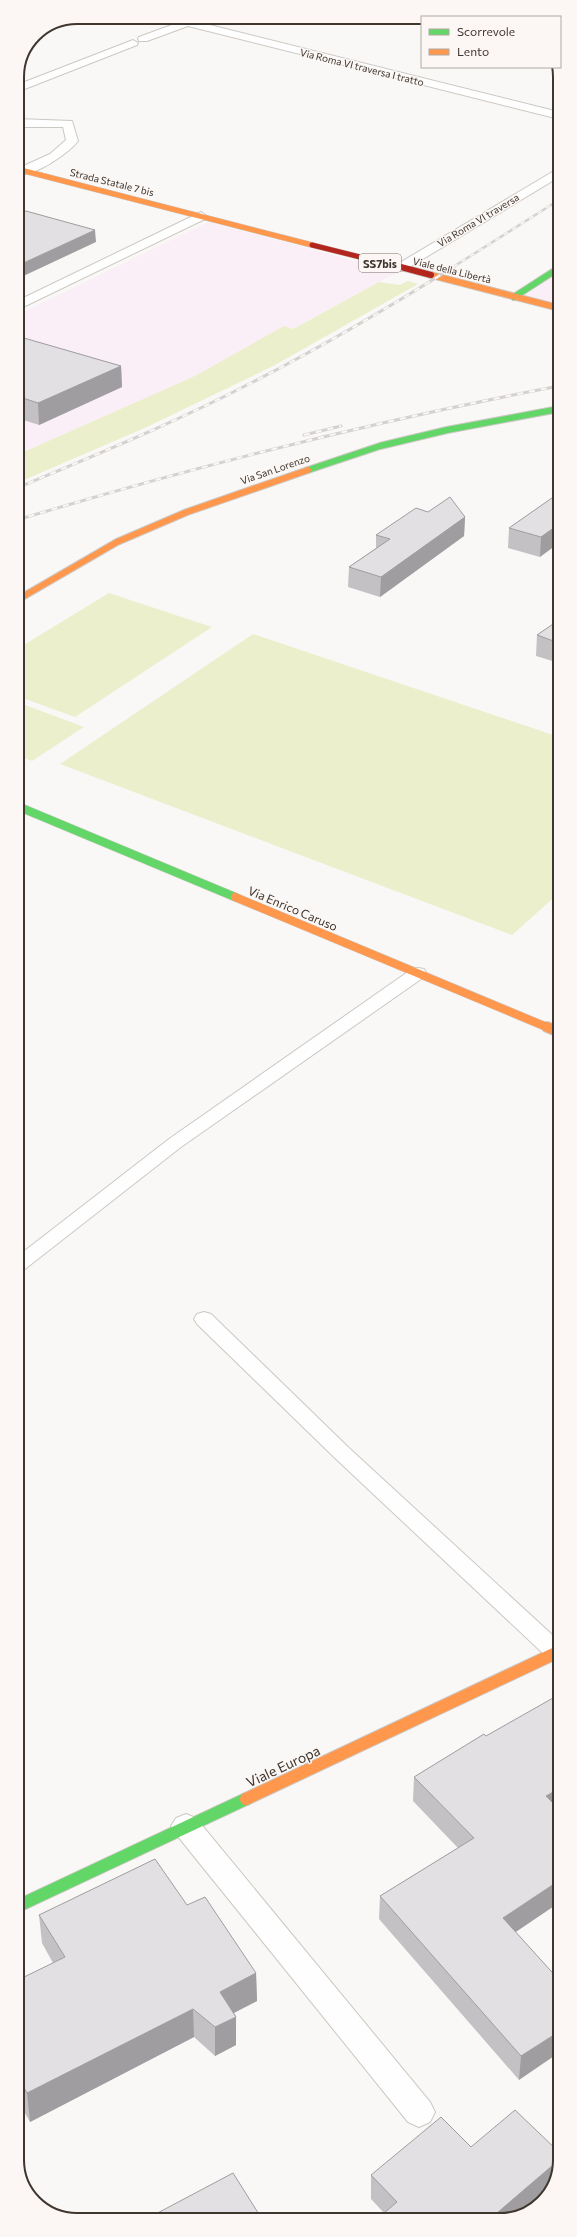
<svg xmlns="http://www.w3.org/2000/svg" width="577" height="2237" viewBox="0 0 577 2237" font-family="Commissioner,sans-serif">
<rect width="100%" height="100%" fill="#faf8f6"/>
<!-- industrial -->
<path fill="#fbeff7" d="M208 222 398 272 199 379 17 456V315Z
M559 273V304L524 296Z"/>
<!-- green -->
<path fill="#ebefcc" d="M408 281 418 284 275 365 147 427 17 483V455L195 376 284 326 293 329 379 282 400 285Z
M109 593 212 627 75 717 17 696V649Z
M253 634 559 737V893L512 935 60 764Z
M17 702 84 727 32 761 17 755Z"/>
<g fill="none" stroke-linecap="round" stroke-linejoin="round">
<defs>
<path id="lane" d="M418 968 424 969 426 973 424 977 181 1147 25 1269 18 1271V1256L169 1139 412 969Z
M204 1312 211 1314 349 1448 560 1642V1659L556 1661 548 1658 335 1458 197 1324 194 1319 197 1314Z"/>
<path id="street" d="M160 17H178L559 112V119L188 26 147 41H139L138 39 139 37 177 23Z
M133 40 138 43 137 45 17 92V85Z
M17 119 72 121 78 141C69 153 34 177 19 174L17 171 19 168 50 154 66 140 63 127H17Z
M559 168V177L403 271H393L391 268Z
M201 212 207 216 205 219 17 310V301Z
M186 1814 196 1818 430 2102 435 2112 430 2122 419 2127 408 2122 176 1834 171 1826 176 1818Z"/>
<path id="fast-far2" d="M514 297 559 268
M308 470 380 446 447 430 559 409"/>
<path id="fast-far1" d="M17 806 235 897"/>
<path id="fast" d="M18 1906 246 1799"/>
<path id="slow-far4" d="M17 169 312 245"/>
<path id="slow-far3" d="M431 275 559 308
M17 600 117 542 187 512 308 470"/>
<path id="slow-far2" d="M235 897 549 1028"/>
<path id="slow-far1" d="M547 1027 559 1032"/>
<path id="slow" d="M246 1799 560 1651"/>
<path id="jam-far1" d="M312 245 400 267"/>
<path id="jam" d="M397 266 431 275"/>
</defs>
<!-- lane casing -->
<use href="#lane" stroke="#ccc8c4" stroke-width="2"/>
<!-- street casing -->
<use href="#street" stroke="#ccc8c4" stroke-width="2"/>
<!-- fast-far2 casing -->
<use href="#fast-far2" stroke="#ccc8c4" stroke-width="8"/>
<!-- fast-far1 casing -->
<use href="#fast-far1" stroke="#ccc8c4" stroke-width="9"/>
<!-- fast casing -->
<use href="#fast" stroke="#ccc8c4" stroke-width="14"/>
<!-- slow-far4 casing -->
<use href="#slow-far4" stroke="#ccc8c4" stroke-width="6"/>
<!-- slow-far3 casing -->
<use href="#slow-far3" stroke="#ccc8c4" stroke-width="8"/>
<!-- slow-far2 casing -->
<use href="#slow-far2" stroke="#ccc8c4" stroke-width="9"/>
<!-- slow-far1 casing -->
<use href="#slow-far1" stroke="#ccc8c4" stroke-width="12"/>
<!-- slow casing -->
<use href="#slow" stroke="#ccc8c4" stroke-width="14"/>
<!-- jam-far1 casing -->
<use href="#jam-far1" stroke="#ccc8c4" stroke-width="6"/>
<!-- jam casing -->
<use href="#jam" stroke="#ccc8c4" stroke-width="8"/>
<!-- lane -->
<use href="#lane" fill="#fefefe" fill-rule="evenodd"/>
<!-- street -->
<use href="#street" fill="#fefefe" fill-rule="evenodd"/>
<!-- fast-far2 -->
<use href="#fast-far2" stroke="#63d668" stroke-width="6"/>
<!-- fast-far1 -->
<use href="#fast-far1" stroke="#63d668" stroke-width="8"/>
<!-- fast -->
<use href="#fast" stroke="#63d668" stroke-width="12"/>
<!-- slow-far4 -->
<use href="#slow-far4" stroke="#ff974d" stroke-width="5"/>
<!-- slow-far3 -->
<use href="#slow-far3" stroke="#ff974d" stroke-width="6"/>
<!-- slow-far2 -->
<use href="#slow-far2" stroke="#ff974d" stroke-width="8"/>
<!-- slow-far1 -->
<use href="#slow-far1" stroke="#ff974d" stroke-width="10"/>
<!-- slow -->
<use href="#slow" stroke="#ff974d" stroke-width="12"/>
<!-- jam-far1 -->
<use href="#jam-far1" stroke="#b3261e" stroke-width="5"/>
<!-- jam -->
<use href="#jam" stroke="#b3261e" stroke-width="6"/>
<defs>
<path id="rail-far1" d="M453 267 559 200"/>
<path id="rail" d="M304 435 341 426
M17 488C95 455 174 423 249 384 320 348 388 308 455 266
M17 520C196 466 376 421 559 386"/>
</defs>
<!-- rail-far1 casing -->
<use href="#rail-far1" stroke="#d3d2d1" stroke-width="2.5"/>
<!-- rail casing -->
<use href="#rail" stroke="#d3d2d1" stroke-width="3"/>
<!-- rail-far1 -->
<use href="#rail-far1" stroke="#fcf7f4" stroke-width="1.5" stroke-dasharray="5" stroke-linecap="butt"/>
<!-- rail -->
<use href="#rail" stroke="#fcf7f4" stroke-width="2" stroke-dasharray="6" stroke-linecap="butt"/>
</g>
<!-- wall -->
<path fill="#c3c1c3" d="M17 336 121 366 122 387 39 425 17 418Z
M559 493 540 557 508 548 509 528Z
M428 512 465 517 464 536 380 597 348 587 349 567 376 548V535Z
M559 620V663L536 656 537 635Z
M414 1777 560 1902 515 1932 560 1981 519 2080 379 1919 380 1896 458 1848 413 1801Z
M187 1905 256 1973 257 2001 234 2013 236 2017V2045L215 2056 194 2037 30 2122 18 2101V1980L53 1963 42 1943 39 1915Z
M471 2147 560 2160 549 2191 524 2212 384 2213 371 2199V2175Z"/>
<!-- shaded-wall -->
<path fill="#9f9d9f" d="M95 230 96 242 17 279V266Z
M121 366 122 387 39 425 38 403Z
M465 517 464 536 380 597 381 577Z
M559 524V543L540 557 541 537Z
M560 1788V1810L546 1796Z
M560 1880V1902L501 1942 503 1918Z
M256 1973 257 2001 220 2020V1992Z
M193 2009 194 2037 30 2122 27 2093Z
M236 2017V2045L215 2056V2027Z
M560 2031V2052L519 2080 521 2056Z
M560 2159 549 2191 524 2212 512 2219H490Z"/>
<!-- building -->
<path fill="#e3e0e3" stroke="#9f9d9f" d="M26 211 95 230 17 266V215Z
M17 336 121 366 38 403 17 396Z
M559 493V524L541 537 509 528Z
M450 497 465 517 381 577 349 567 390 539 376 535 416 508 428 512Z
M559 620V643L537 635Z
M560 1694V1788L546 1796 560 1810V1880L503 1918 560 1981V2031L521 2056 380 1896 474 1838 414 1777 484 1734 486 1736Z
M155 1859 187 1905 205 1897 256 1973 220 1992 236 2017 215 2027 193 2009 27 2093 18 2078V1980L65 1957 39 1915Z
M515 2110 560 2153V2159L490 2219H377L397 2202 371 2175 441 2117 471 2147Z
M233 2173 262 2219 152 2220 150 2217Z"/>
<g text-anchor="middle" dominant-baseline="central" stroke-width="3" stroke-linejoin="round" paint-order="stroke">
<!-- far-street labels -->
<g font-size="10" fill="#3e362f" stroke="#fcf7f4">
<text transform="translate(362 67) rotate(14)">Via Roma VI traversa I tratto</text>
<text transform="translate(112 182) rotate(14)">Strada Statale 7 bis</text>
<text transform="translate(478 220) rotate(-31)">Via Roma VI traversa</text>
<text transform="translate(452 270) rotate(14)">Viale della Libertà</text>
<text transform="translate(275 469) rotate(-19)">Via San Lorenzo</text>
</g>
<!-- shield labels -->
<rect fill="#fcf7f4" stroke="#77706a" stroke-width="1" x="359" y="254" width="42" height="18" rx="3"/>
<g font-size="11" font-weight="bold" fill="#3e362f">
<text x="380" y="263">SS7bis</text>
</g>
<!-- street labels -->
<g font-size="12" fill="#3e362f" stroke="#fcf7f4">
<text transform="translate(293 908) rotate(23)">Via Enrico Caruso</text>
</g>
<!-- near-street labels -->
<g font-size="14" fill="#3e362f" stroke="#fcf7f4">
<text transform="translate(283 1766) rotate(-25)">Viale Europa</text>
</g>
</g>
<!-- crop -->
<path d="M0 0H577V2237H0ZM77 24H500A53 53 0 0 1 553 77V2160A53 53 0 0 1 500 2213H77A53 53 0 0 1 24 2160V77A53 53 0 0 1 77 24Z" fill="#fcf7f4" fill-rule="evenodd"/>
<path fill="none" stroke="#3e362f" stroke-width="2" d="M77 24H500A53 53 0 0 1 553 77V2160A53 53 0 0 1 500 2213H77A53 53 0 0 1 24 2160V77A53 53 0 0 1 77 24Z"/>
<!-- legend -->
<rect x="421" y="16" width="140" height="52" fill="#fcf7f4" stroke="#b0aaa5"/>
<rect x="429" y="29" width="20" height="6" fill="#63d668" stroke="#b0aaa5"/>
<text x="457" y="36" font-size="12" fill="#3e362f">Scorrevole</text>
<rect x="429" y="49" width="20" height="6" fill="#ff974d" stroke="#b0aaa5"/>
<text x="457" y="56" font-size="12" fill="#3e362f">Lento</text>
</svg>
